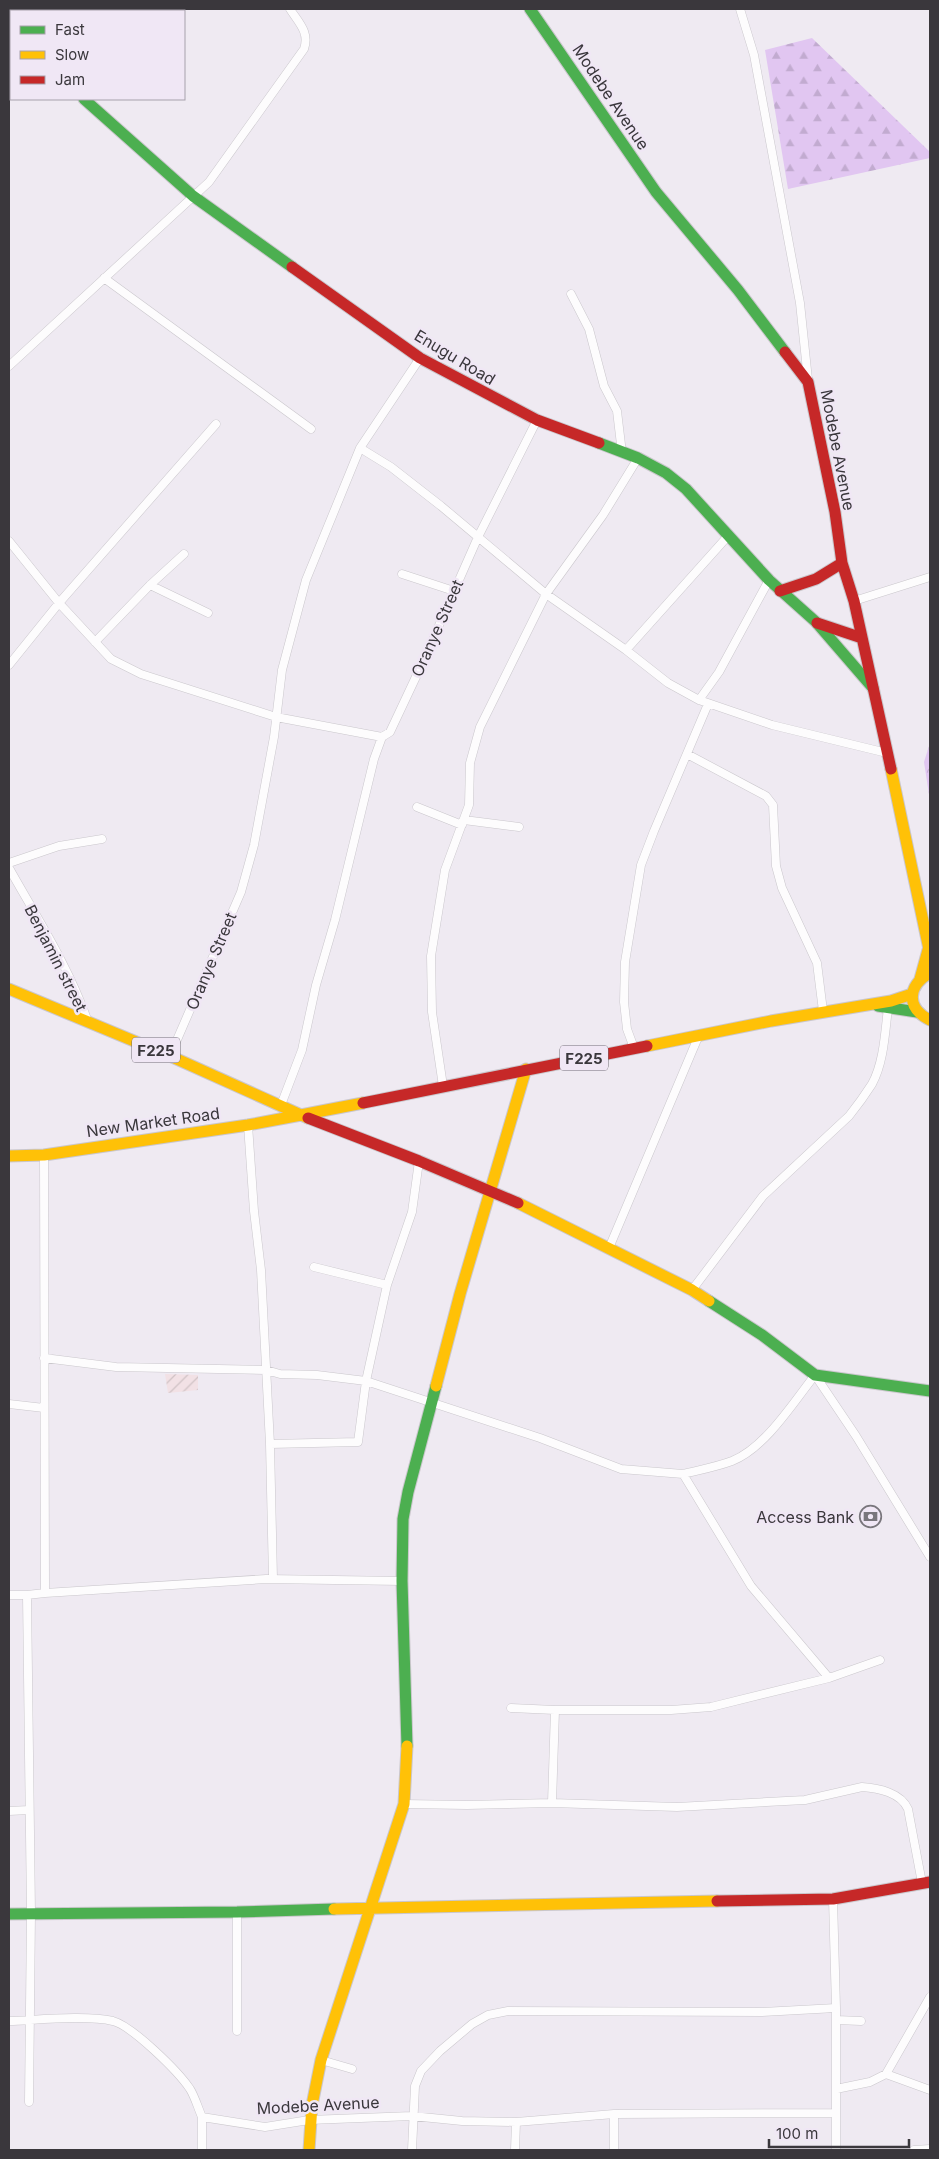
<svg xmlns="http://www.w3.org/2000/svg" width="939" height="2159" viewBox="0 0 939 2159" font-family="Inter,sans-serif">
<defs>
<pattern id="industrial-furrows" width="10" height="10" patternUnits="userSpaceOnUse" patternTransform="scale(1.25)"><rect width="10" height="10" fill="#f2e1e5"/><path d="M-1 1l2-2M0 10L10 0M9 11l2-2" fill="none" stroke="#d0c2c5"/></pattern>
<pattern id="forest-firs" width="22" height="20" patternUnits="userSpaceOnUse" patternTransform="scale(1.25)"><rect width="22" height="20" fill="#e1c6f1"/><path d="M5 1l3.5 6h-7zM16 11l3.5 6h-7z" fill="#c2abd0"/></pattern>
<pattern id="park-crowns" width="20" height="18" patternUnits="userSpaceOnUse" patternTransform="scale(1.25)"><rect width="20" height="18" fill="#e1c6f1"/><path d="M2 6a3 3 0 1 1 6 0M12 15a3 3 0 1 1 6 0" fill="none" stroke="#c2abd0"/></pattern>
</defs>
<rect width="100%" height="100%" fill="#efeaf2"/>
<!-- industrial -->
<path fill="url(#industrial-furrows)" d="M165 1374 198 1375V1390L168 1393Z"/>
<!-- forest -->
<path fill="url(#forest-firs)" d="M812 38 930 152V158L788 189 765 50Z"/>
<!-- park -->
<path fill="url(#park-crowns)" d="M930 743V801L924 762Z"/>
<g fill="none" stroke-linecap="round" stroke-linejoin="round">
<defs>
<path id="street" d="M740 9 754 55 800 303 808 380
M104 278 311 429
M571 294 589 329 604 386 617 411 622 453
M9 366 209 182 304 49C310 32 298 22 290 9
M360 448 391 467 441 506 546 594 626 650 668 683 699 700 772 725 887 753
M9 541 59 603 111 659 141 674 276 717 382 737 390 732 422 664 478 537 537 420
M402 574 454 591
M150 585 208 613
M854 601 930 577
M95 642 150 585 184 554
M626 650 728 536
M9 665 59 603 216 424
M699 700 719 672 769 580
M687 754 766 796 773 805 776 866 782 888 817 963 823 1011
M417 807 462 825
M464 820 519 827
M9 863 59 846 102 839
M9 868C37 918 69 967 88 1022
M634 1048 627 1029 624 1002 625 962 641 865 654 831 708 704
M170 1056 241 892 254 845 274 737 282 670 306 580 360 448 420 358
M443 1086 432 1012 431 956 445 870 469 805 470 763 480 727 546 594 603 515 638 458
M281 1105 302 1050 316 985 335 920 374 759 382 737
M248 1125 254 1211 261 1270 270 1444 273 1579
M44 1155 45 1593 266 1579 402 1581
M609 1248 699 1035
M314 1267 387 1285
M692 1290 763 1196 849 1116C857 1106 865 1095 872 1084 884 1062 885 1032 888 1008
M44 1358 116 1367 266 1370 280 1374 317 1375 366 1381 540 1438 621 1469 683 1474 751 1586 829 1678
M9 1404 44 1408
M270 1444 358 1442 366 1381 387 1285 412 1212 419 1161
M683 1474C699 1470 716 1467 732 1461 765 1448 793 1403 815 1375L856 1436 930 1557
M9 1595H27
M511 1708 555 1710 552 1803
M555 1710H671L711 1707 829 1678 880 1660
M404 1804 467 1805 552 1803 677 1807 805 1800 862 1787C879 1788 901 1793 908 1809L922 1883
M9 1811 29 1810
M833 1899 836 2008
M237 1912V2031
M836 2020 861 2021
M9 2021C37 2020 86 2015 113 2021 132 2026 178 2071 190 2089 195 2097 198 2108 202 2117L265 2127 309 2120 412 2116 462 2121 516 2122 614 2114
M321 2060 352 2069
M886 2074 930 2090
M836 2089 870 2082 886 2074 930 1997
M29 2102 31 1913 27 1595 45 1593
M202 2150V2117
M412 2150 415 2086 421 2071 440 2051 472 2024 488 2015 508 2011 762 2012 836 2008V2150
M515 2150 516 2122
M614 2150V2114L836 2113
M914 2150 930 2149"/>
<path id="fast" d="M530 9 656 192 738 290 785 352
M84 99 193 196 292 267
M599 443 638 458 666 473 686 489 769 580 816 622 873 688
M878 1006 917 1012
M709 1301 762 1335 815 1375 930 1391
M407 1746 402 1581 403 1519 408 1492 436 1386
M9 1914 237 1912 334 1909"/>
<path id="slow" d="M9 35 11 37
M891 769 930 954
M930 973C907 986 906 1008 930 1020
M920 979 928 950
M9 989 170 1056 301 1115 363 1103
M647 1046 771 1021 891 1001 912 994
M9 1156 44 1155 248 1125 301 1115 308 1118
M518 1203 692 1290 709 1301
M436 1386 460 1294 526 1069
M334 1909 717 1901
M309 2150 312 2105 321 2060 404 1804 407 1746"/>
<path id="jam" d="M292 267 420 358 537 420 599 443
M785 352 808 382 835 512 842 563 854 601 891 769
M780 591 816 579 842 563
M817 623 862 638
M363 1103 647 1046
M308 1118 419 1161 518 1203
M717 1901 833 1899 930 1882"/>
</defs>
<!-- street casing -->
<use href="#street" stroke="#cac7cc" stroke-width="9"/>
<!-- fast casing -->
<use href="#fast" stroke="#cac7cc" stroke-width="13"/>
<!-- slow casing -->
<use href="#slow" stroke="#cac7cc" stroke-width="13"/>
<!-- jam casing -->
<use href="#jam" stroke="#cac7cc" stroke-width="13"/>
<!-- street -->
<use href="#street" stroke="#fdfcfd" stroke-width="8"/>
<!-- fast -->
<use href="#fast" stroke="#4caf50" stroke-width="11"/>
<!-- slow -->
<use href="#slow" stroke="#ffc107" stroke-width="11"/>
<!-- jam -->
<use href="#jam" stroke="#c62828" stroke-width="11"/>
</g>
<!-- icons -->
<defs>
<symbol id="bank-ring" viewBox="-11 -11 22 22"><circle r="9.5" fill="#f0e7f5" stroke="#79767c" stroke-width="1.5"/><path d="M-6-4H6V4H-6ZM0-2.3a2.3 2.3 0 1 0 0 4.6a2.3 2.3 0 1 0 0-4.6Z" fill="#79767c"/></symbol>
</defs>
<g fill-rule="evenodd">
<use href="#bank-ring" x="858" y="1504" width="25" height="25"/>
</g>
<g text-anchor="middle" dominant-baseline="central" stroke-width="5" stroke-linejoin="round" paint-order="stroke">
<!-- shield labels -->
<g fill="#f0e7f5" stroke="#716c74" stroke-width="1">
<rect x="132" y="1037.5" width="48" height="25" rx="4"/>
<rect x="560" y="1045.5" width="48" height="25" rx="4"/>
</g>
<g font-size="15" font-weight="bold" fill="#3a373c">
<text x="156" y="1050">F225</text>
<text x="584" y="1058">F225</text>
</g>
<!-- street labels -->
<g font-size="16" fill="#3a373c" stroke="#f0e7f5">
<text transform="translate(611 97) rotate(56)">Modebe Avenue</text>
<text transform="translate(455 357) rotate(31)">Enugu Road</text>
<text transform="translate(838 450) rotate(79)">Modebe Avenue</text>
<text transform="translate(437 628) rotate(-66)">Oranye Street</text>
<text transform="translate(56 958) rotate(63)">Benjamin street</text>
<text transform="translate(211 961) rotate(-67)">Oranye Street</text>
<text transform="translate(153 1122) rotate(-8)">New Market Road</text>
<text transform="translate(318 2105) rotate(-3)">Modebe Avenue</text>
</g>
<!-- poi labels -->
<g font-size="16" fill="#3a373c" stroke="#f0e7f5" text-anchor="end">
<text x="854" y="1517">Access Bank</text>
</g>
</g>
<!-- border -->
<rect width="939" height="2159" fill="none" stroke="#3a373c" stroke-width="20"/>
<!-- legend -->
<rect x="10" y="10" width="175" height="90" fill="#f0e7f5" stroke="#a7a1ab"/>
<rect x="20" y="26" width="25" height="8" fill="#4caf50" stroke="#a7a1ab"/>
<text x="55" y="35" font-size="15" fill="#3a373c">Fast</text>
<rect x="20" y="51" width="25" height="8" fill="#ffc107" stroke="#a7a1ab"/>
<text x="55" y="60" font-size="15" fill="#3a373c">Slow</text>
<rect x="20" y="76" width="25" height="8" fill="#c62828" stroke="#a7a1ab"/>
<text x="55" y="85" font-size="15" fill="#3a373c">Jam</text>
<!-- scale -->
<path d="M769 2139v8h140v-8" fill="none" stroke="#3a373c" stroke-width="2.5"/>
<text x="776" y="2139" font-size="15" fill="#3a373c" stroke="#f0e7f5" stroke-width="4" paint-order="stroke">100 m</text>
</svg>
